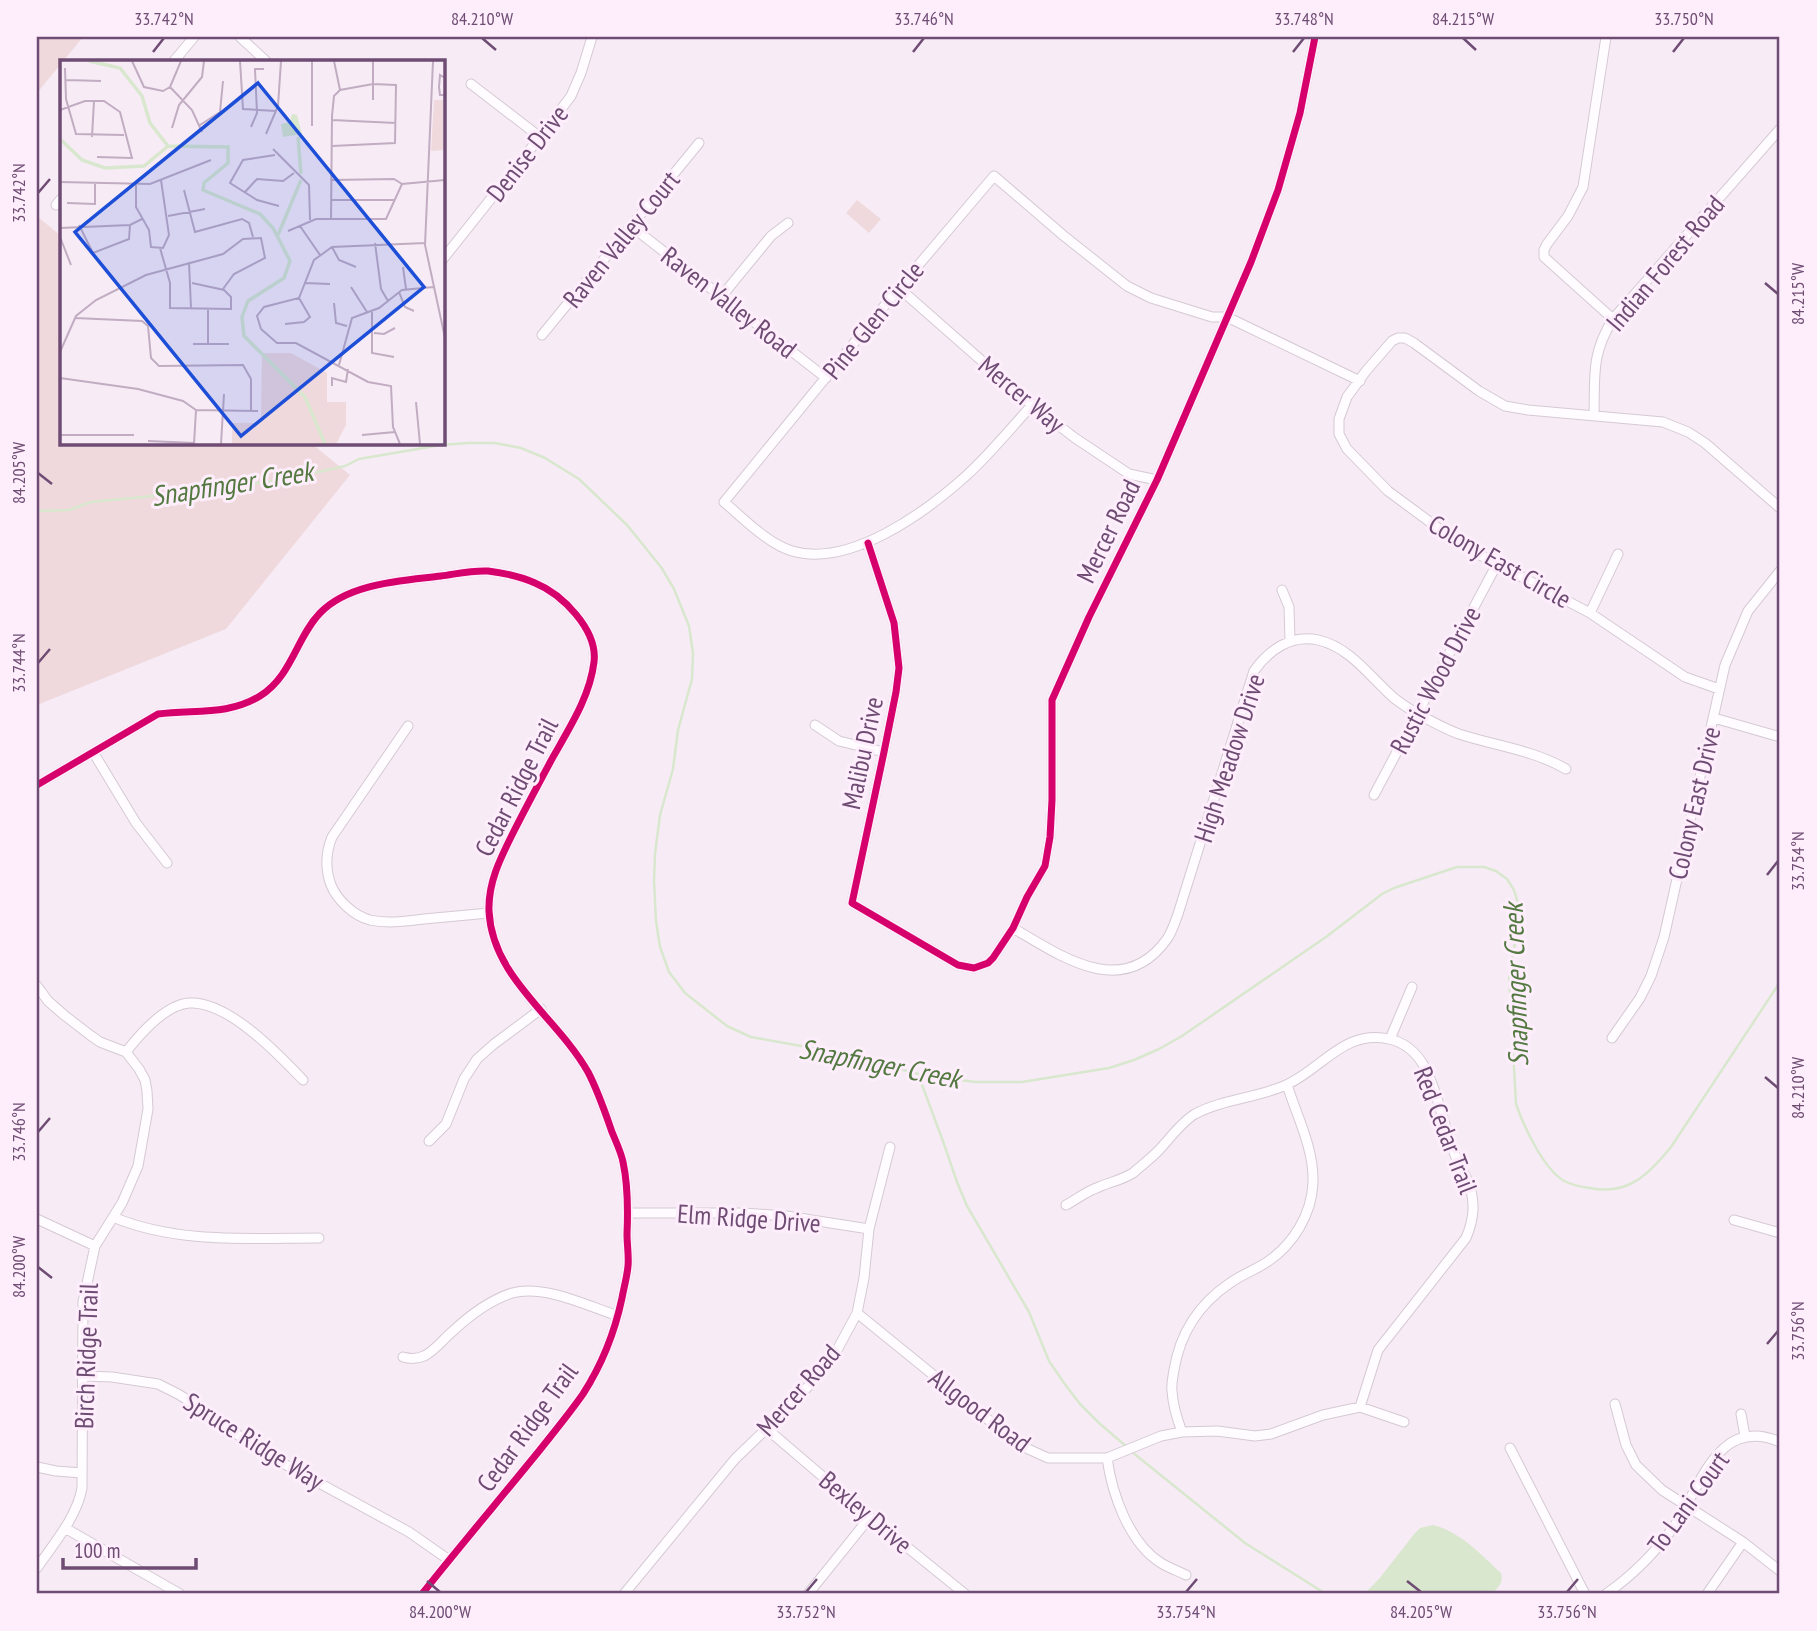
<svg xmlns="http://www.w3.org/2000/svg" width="1817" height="1631" viewBox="0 0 1817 1631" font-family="'PT Sans Narrow',sans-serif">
<rect width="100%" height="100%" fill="#f7ecf6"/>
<!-- green -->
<path fill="#efd9dc" d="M37 37H83L37 93Z
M857 200 881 219 869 233 846 213Z
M37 216 61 236V443H311L350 475 226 629 37 705Z"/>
<!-- water -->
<path fill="#d8e7cd" d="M1433 1525C1461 1532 1480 1554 1501 1573 1504 1583 1498 1587 1492 1594H1364L1379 1579 1415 1533 1420 1528Z"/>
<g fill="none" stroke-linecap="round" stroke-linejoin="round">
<!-- stream -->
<path stroke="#d8e7cd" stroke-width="2.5" d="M37 511 69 510 91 502 204 491 286 479 345 466 359 459 441 445 468 443H495L521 448 545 458 579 479 627 525 661 567 674 589 689 626 693 653 692 679 678 730 673 769 660 815 655 854 654 881 656 921 660 947 669 972 685 993 727 1026 751 1037 818 1049 869 1060 918 1074 975 1082H1022L1109 1068 1134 1060 1159 1049 1182 1036 1326 937 1382 894 1394 888 1457 867H1484L1496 871 1507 879 1514 890 1518 903 1515 943 1509 977 1516 1104C1524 1127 1543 1168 1564 1181 1572 1185 1582 1187 1590 1188 1628 1196 1649 1174 1671 1147L1780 982
M918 1074 944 1144 957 1182 967 1206 1029 1312 1049 1361 1064 1383 1080 1404 1099 1423 1127 1447
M1132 1452 1245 1543 1326 1594"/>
<defs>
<path id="minor" d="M240 37 266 61
M1606 37 1583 187 1568 216 1547 244 1544 250V257L1613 319
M174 61 194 37
M471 84 540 137
M56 205 61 199
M631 226 826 378
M443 259 540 137 571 96 581 73 592 37
M899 288 1032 405 1075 438 1129 474 1157 480
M721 297 771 236 788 223
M542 335 699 143
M1032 405C1011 428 990 454 967 475 926 512 850 568 792 551 768 544 743 518 724 502L899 288 994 176 1064 236 1127 286 1151 298 1212 317H1227L1360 381
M1594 415C1595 376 1591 354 1613 319L1780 129
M868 543 894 623 899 668 896 692 884 752 852 903 958 965 974 968 988 963 993 958 1013 928 1027 897 1045 866 1050 837 1052 800V700L1089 617 1157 480 1251 262 1278 190 1300 113 1315 37
M1282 590 1289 607 1290 641
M1590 613 1618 554
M1719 689 1685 677 1590 613 1461 545 1388 491 1347 449 1339 434V419L1347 397 1366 371 1392 341 1398 338H1405L1414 343 1479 391 1505 406 1528 410 1663 422 1688 432 1705 443 1780 508
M1714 718 1780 737
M815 725 839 741 884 752
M408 726 332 837C326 852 325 869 331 885 337 900 354 916 370 920 388 924 407 921 424 919 446 917 467 915 489 913
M93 752 136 823 167 863
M37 785 158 714C193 709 228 716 260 696 292 676 296 638 320 613 349 583 401 581 441 576 456 574 473 570 488 571 504 573 520 576 535 583 562 594 598 630 594 662 590 696 570 727 553 757 539 783 525 809 512 835 500 859 488 883 489 911 492 978 557 1017 588 1072 598 1091 605 1112 612 1132 616 1142 621 1152 623 1162 628 1185 628 1211 627 1234 627 1245 629 1256 628 1266 627 1277 624 1287 622 1298 615 1331 601 1366 583 1394 569 1414 554 1432 539 1451 500 1499 460 1546 422 1594
M1374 795 1497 564
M1013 928C1061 956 1123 1001 1167 939 1172 932 1175 922 1178 914L1254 671C1269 650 1291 634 1318 640 1350 647 1370 677 1394 698 1400 703 1408 708 1416 713 1429 720 1445 729 1459 734 1496 746 1533 750 1566 769
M37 986 48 1001 64 1015 90 1035 100 1042 126 1052 139 1069 145 1080 147 1091 148 1109 138 1166 122 1203 95 1246 83 1302 82 1488C77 1517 54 1543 37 1568
M1612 1038 1640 998 1651 976 1664 937 1725 665 1748 611 1780 571
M1390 1039 1412 987
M126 1052C140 1034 165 1005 189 1003 227 1000 278 1054 303 1080
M429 1141 446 1124 464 1079 477 1059 494 1044 541 1009
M1066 1205C1077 1199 1087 1191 1099 1187 1110 1182 1122 1180 1133 1173 1141 1166 1150 1159 1157 1152 1169 1140 1180 1123 1195 1114 1223 1099 1257 1098 1286 1085 1322 1069 1344 1029 1389 1039 1426 1047 1433 1087 1443 1118 1447 1133 1452 1148 1458 1163 1461 1170 1466 1175 1468 1182 1476 1202 1474 1219 1466 1238L1378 1350 1360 1407
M628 1213H744L786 1216 869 1229
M113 1217C177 1244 251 1238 319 1238
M37 1219 95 1246
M1734 1220 1780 1233
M857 1313 1001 1430 1026 1448 1048 1458H1107L1161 1436 1182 1432 1217 1431 1255 1436 1271 1434 1323 1415 1360 1407 1404 1422
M403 1357C410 1359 417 1359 424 1356 436 1350 443 1339 453 1331 469 1316 491 1300 512 1293 544 1284 588 1306 618 1316
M83 1376 112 1377 158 1384 178 1394 212 1415 255 1448 409 1532 449 1560
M1615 1404 1626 1445 1636 1465 1662 1490 1743 1542 1780 1571
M1741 1414 1745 1436
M767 1429 870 1517 965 1594
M1182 1432C1177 1419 1173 1406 1172 1391 1171 1384 1173 1377 1174 1370 1180 1333 1199 1304 1230 1283 1241 1275 1255 1270 1267 1262 1293 1245 1312 1214 1313 1182 1314 1149 1297 1116 1287 1085
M1510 1448 1585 1594
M1107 1458C1112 1494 1129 1543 1161 1563 1169 1568 1178 1571 1186 1575
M37 1467 56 1471 82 1473
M65 1528 180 1594
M624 1594 735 1459 790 1406 814 1380 836 1352 857 1313 864 1278 869 1229 890 1147
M808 1594 870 1517
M1606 1594C1633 1575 1656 1552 1675 1525 1701 1486 1718 1415 1780 1442
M1707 1594 1743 1542"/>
</defs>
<!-- minor casing -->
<use href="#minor" stroke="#d5c9d4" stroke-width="11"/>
<!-- minor -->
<use href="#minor" stroke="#fefcfe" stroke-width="9"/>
<defs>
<path id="cycleway" d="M868 543 894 623 899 668 896 692 884 752 852 903 958 965 974 968 988 963 993 958 1013 928 1027 897 1045 866 1050 837 1052 800V700L1089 617 1157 480 1251 262 1278 190 1300 113 1315 37
M37 785 158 714C193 709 228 716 260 696 292 676 296 638 320 613 349 583 401 581 441 576 456 574 473 570 488 571 504 573 520 576 535 583 562 594 598 630 594 662 590 696 570 727 553 757 539 783 525 809 512 835 500 859 488 883 489 911 492 978 557 1017 588 1072 598 1091 605 1112 612 1132 616 1142 621 1152 623 1162 628 1185 628 1211 627 1234 627 1245 629 1256 628 1266 627 1277 624 1287 622 1298 615 1331 601 1366 583 1394 569 1414 554 1432 539 1451 500 1499 460 1546 422 1594"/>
</defs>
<!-- cycleway casing -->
<use href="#cycleway" stroke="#feeefc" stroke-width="11"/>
<!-- cycleway -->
<use href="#cycleway" stroke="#d6006c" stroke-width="7"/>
</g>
<!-- ticks -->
<path fill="none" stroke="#6f4c74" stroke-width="2.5" d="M482 38 496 50M1463 38 1476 50M153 52 164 38M913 52 924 38M1293 52 1304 38M1673 52 1684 38M38 193 50 179M1765 283 1778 294M38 473 52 484M38 663 50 649M1767 875 1778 861M1765 1077 1778 1088M38 1132 50 1118M38 1267 52 1278M1767 1344 1778 1331M427 1581 440 1592M1407 1581 1421 1592M806 1592 817 1579M1186 1592 1197 1579M1567 1592 1578 1579"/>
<g text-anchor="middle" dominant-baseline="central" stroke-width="6" stroke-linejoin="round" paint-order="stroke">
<!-- street labels -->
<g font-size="26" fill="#6f4c74" stroke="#feeefc">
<text transform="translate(527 153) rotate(-52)">Denise Drive</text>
<text transform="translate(621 239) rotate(-51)">Raven Valley Court</text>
<text transform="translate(1665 263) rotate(-50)">Indian Forest Road</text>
<text transform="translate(729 302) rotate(38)">Raven Valley Road</text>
<text transform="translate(873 320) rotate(-51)">Pine Glen Circle</text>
<text transform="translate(1022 394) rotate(40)">Mercer Way</text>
<text transform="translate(1108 531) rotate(-64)">Mercer Road</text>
<text transform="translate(1500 561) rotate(30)">Colony East Circle</text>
<text transform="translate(1435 680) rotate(-62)">Rustic Wood Drive</text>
<text transform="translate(862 753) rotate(-78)">Malibu Drive</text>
<text transform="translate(1229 758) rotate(-72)">High Meadow Drive</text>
<text transform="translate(516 787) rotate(-63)">Cedar Ridge Trail</text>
<text transform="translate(1694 803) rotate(-77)">Colony East Drive</text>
<text transform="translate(1446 1130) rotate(69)">Red Cedar Trail</text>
<text transform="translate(749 1218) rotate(4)">Elm Ridge Drive</text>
<text transform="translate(86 1356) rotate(-88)">Birch Ridge Trail</text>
<text transform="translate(798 1390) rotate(-49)">Mercer Road</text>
<text transform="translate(980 1410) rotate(37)">Allgood Road</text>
<text transform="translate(527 1427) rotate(-54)">Cedar Ridge Trail</text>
<text transform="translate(254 1441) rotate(32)">Spruce Ridge Way</text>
<text transform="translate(1688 1502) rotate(-54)">To Lani Court</text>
<text transform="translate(866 1512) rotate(40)">Bexley Drive</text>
</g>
<!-- water labels -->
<g font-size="28" font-style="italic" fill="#537940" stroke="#feeefc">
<text transform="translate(232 483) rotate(-9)">Snapfinger Creek</text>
<text transform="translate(1515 985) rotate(-92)">Snapfinger Creek</text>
<text transform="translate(880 1063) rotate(11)">Snapfinger Creek</text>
</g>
</g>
<!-- overview -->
<g transform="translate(60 60)">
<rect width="385" height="385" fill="#f7ecf6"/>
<path d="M374 40H385V90L371 91ZM202 293H231L267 313V342H286V365L276 384H172V363H201Z" fill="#efd9dc"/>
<path d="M232 54 237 55 242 74 223 77 221 64 230 62Z" fill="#d8e7cd"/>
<path fill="none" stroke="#d8e7cd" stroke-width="3.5" d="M29 1 60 8 82 36 90 63 108 86 168 87V103L144 123 143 130 200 154 213 168 230 201 224 218 188 241 182 257 184 276 245 337 265 384M238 77 241 114M0 79 22 100 45 108 84 106 107 87M218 175 241 120"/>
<path fill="none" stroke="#c1acc2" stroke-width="2" d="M72 1 84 27 103 31 110 27M180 1 183 49 216 51M274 1 280 30M373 1 365 185 385 278M5 8 6 39 16 74 64 75M385 18 380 15 379 27 380 35H385M6 20 41 21M110 27 132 50 142 72M110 27 121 1M313 40V1M0 50 25 41H44L60 52 72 98 37 97M272 60 336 63M140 65 160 52 163 21M252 66V1M191 67 197 53 195 9H204M112 68 119 45 142 17 144 1M206 74 218 46 221 1M32 77 34 41M213 89 249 125 250 160M215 95 183 100 170 123 197 140 219 146M272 120 334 119 342 124M0 122 90 124 151 100M76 124V147L89 170 91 187 103 188 109 175 101 120M124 130 135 172 182 159 189 163 193 177M185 132 197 119 223 121 234 113M272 140H334M7 143 35 144V123M108 156 145 149M271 160 272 56 274 36 280 30 313 24 336 25 335 83 272 86M19 165 33 193 69 179 70 165M240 166 260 195M0 168 70 165 82 159M228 171 256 159H326L342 124 385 120M0 177 11 205M315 183 321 229 328 241M272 187 279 200 296 207M100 188 110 223V248L171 249V237L164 230 132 223M129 202 131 248M343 207 346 229M245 223 270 224M291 227 307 252M339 232 345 247 354 251M274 243 276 263 287 266M148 248V284M312 252V293L334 297M15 258 82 261 88 266 91 298 99 306 183 305 191 319V351M225 264 244 262 250 257 239 238M314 273 324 274 335 268M133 284H169M0 292 16 256 36 240 86 215 163 194 183 179 201 178 205 198 174 214 163 229M279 305 292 258 319 248 342 230 374 227M0 318 78 329 123 341 136 350 198 351M272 326V318L286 322 288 309M356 342 360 384M0 375H74M302 375 335 372M88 381 134 383M134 384 136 350M161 384 164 334M340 384 333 367 331 326 308 322 236 283H217L201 269 197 256 204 247 239 238 254 200 272 187 365 183"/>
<path fill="#1d4ed8" fill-opacity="0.15" stroke="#1d4ed8" stroke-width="3.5" d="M198 23 364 227 181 376 15 172Z"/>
<rect width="385" height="385" fill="none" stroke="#6f4c74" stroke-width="3.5"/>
</g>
<!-- border -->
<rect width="1817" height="1631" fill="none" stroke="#feeefc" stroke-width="77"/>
<!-- scale -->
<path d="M63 1558v10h133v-10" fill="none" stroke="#6f4c74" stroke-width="3.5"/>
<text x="74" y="1558" font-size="21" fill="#6f4c74" stroke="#feeefc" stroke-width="5" paint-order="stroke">100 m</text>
<rect x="38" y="38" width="1740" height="1554" fill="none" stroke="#6f4c74" stroke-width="2.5"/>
<g font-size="18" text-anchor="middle" fill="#6f4c74">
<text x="164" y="25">33.742°N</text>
<text x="482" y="25">84.210°W</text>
<text x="924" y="25">33.746°N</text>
<text x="1304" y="25">33.748°N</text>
<text x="1463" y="25">84.215°W</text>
<text x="1684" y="25">33.750°N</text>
<text transform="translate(19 193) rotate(-90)" y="6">33.742°N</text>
<text transform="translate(1798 294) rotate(-90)" y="6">84.215°W</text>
<text transform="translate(19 473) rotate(-90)" y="6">84.205°W</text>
<text transform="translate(19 663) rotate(-90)" y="6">33.744°N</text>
<text transform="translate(1798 861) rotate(-90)" y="6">33.754°N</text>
<text transform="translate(1798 1088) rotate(-90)" y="6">84.210°W</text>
<text transform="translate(19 1132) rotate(-90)" y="6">33.746°N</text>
<text transform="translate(19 1267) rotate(-90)" y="6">84.200°W</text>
<text transform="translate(1798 1331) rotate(-90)" y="6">33.756°N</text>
<text x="440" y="1618">84.200°W</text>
<text x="806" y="1618">33.752°N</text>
<text x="1186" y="1618">33.754°N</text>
<text x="1421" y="1618">84.205°W</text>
<text x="1567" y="1618">33.756°N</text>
</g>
</svg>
